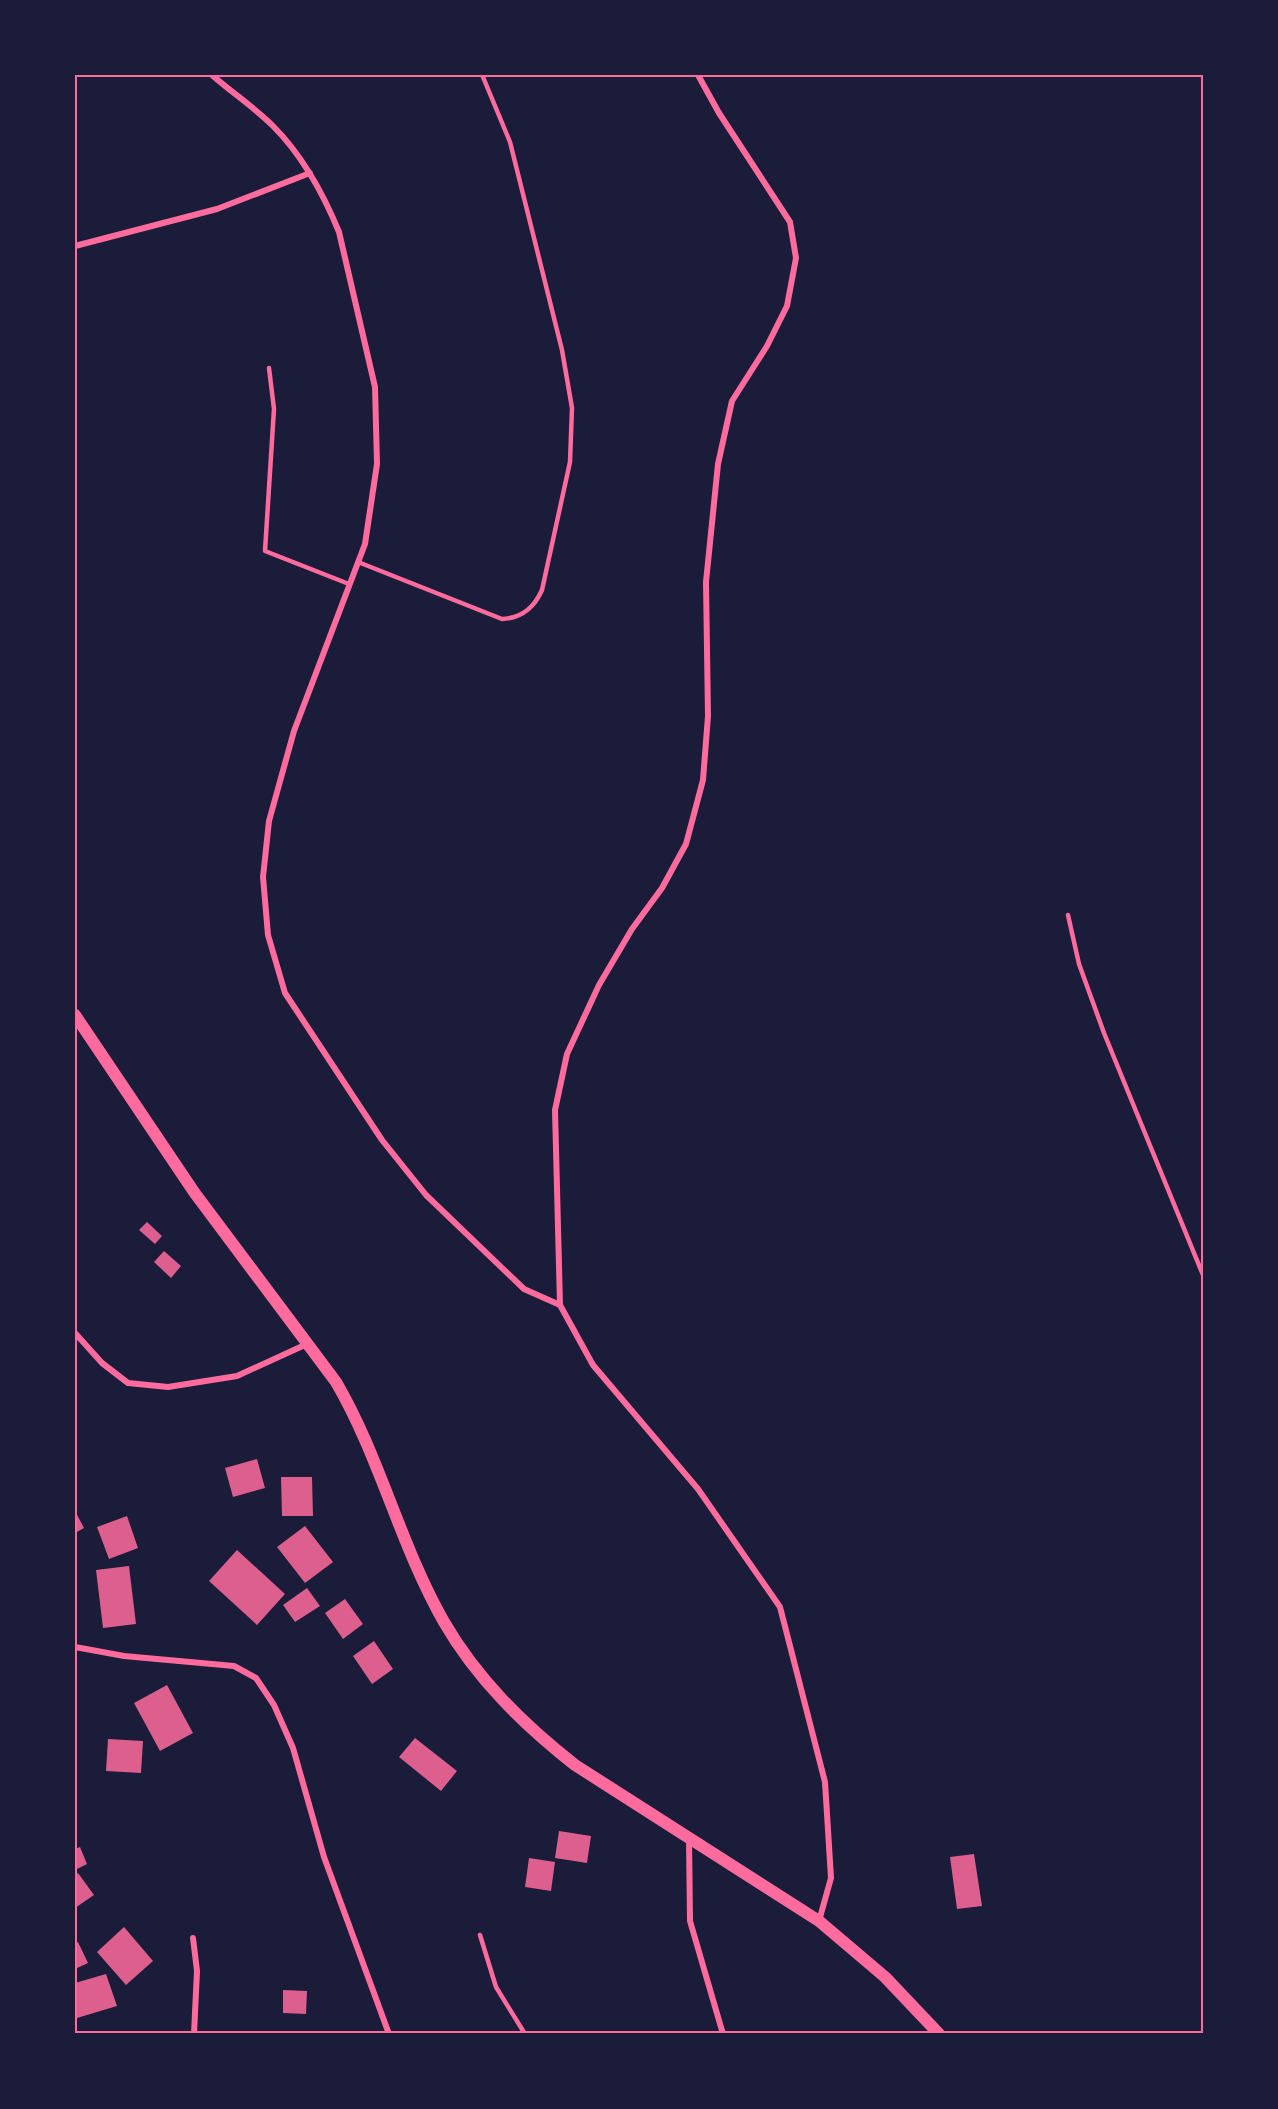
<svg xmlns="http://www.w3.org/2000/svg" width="1278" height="2109" viewBox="0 0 1278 2109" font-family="'IBM Plex Serif',serif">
<rect width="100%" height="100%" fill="#1b1b3a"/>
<!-- building -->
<path fill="#dd5f8e" d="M147 1222 162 1236 155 1244 139 1230Z
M164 1251 181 1266 171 1278 154 1262Z
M257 1459 265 1488 233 1497 225 1468Z
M281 1477H312L313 1516H282Z
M75 1511 84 1528 75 1533Z
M127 1516 138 1548 109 1559 97 1527Z
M305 1526 333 1562 305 1583 277 1547Z
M237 1550 285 1594 257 1625 209 1581Z
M129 1566 136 1624 103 1628 96 1570Z
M307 1588 320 1606 295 1622 283 1605Z
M345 1599 363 1624 343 1639 325 1613Z
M374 1641 393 1669 372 1684 353 1656Z
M167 1685 193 1733 160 1751 134 1703Z
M415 1738 457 1771 441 1791 399 1757Z
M108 1739 143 1741 141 1773 106 1771Z
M559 1831 591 1836 587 1863 555 1858Z
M80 1847 87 1864 75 1870V1849Z
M974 1854 982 1906 957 1909 950 1857Z
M529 1858 555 1862 551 1891 525 1887Z
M78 1873 94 1895 75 1908V1875Z
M124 1927 153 1961 126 1985 97 1952Z
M78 1942 88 1963 75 1969V1943Z
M106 1974 117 2006 77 2018 75 1983Z
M283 1990 307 1991 306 2014 283 2013Z"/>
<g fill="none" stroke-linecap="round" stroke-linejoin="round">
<!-- service -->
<path stroke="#ff6b9d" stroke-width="4.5" d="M269 368 274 409 265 551 349 584
M358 562 502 619C522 618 534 608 542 590L570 462 572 408 562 350 510 142 483 77
M1068 915 1079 964 1104 1033 1203 1275
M480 1935 496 1987 525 2034"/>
<!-- minor -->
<path stroke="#ff6b9d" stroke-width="6" d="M212 75C231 92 254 107 273 126 303 156 323 193 339 232L375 387 377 464 365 544 294 731 269 821 263 877 268 935 285 993 382 1140 426 1195 524 1289 560 1305
M698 75 719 113 790 222 796 258 787 306 767 346 732 401 718 464 706 582 708 716 703 780 686 844 662 888 632 929 599 985 567 1054 555 1110 560 1305 593 1365 698 1489 780 1607 825 1782 831 1878 819 1921
M75 246 217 209 310 173
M75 1333 102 1363 128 1383 168 1387 237 1376 307 1344
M75 1647 124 1656 234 1666 256 1678 274 1705 293 1748 324 1857 389 2034
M689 1838 690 1921 723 2034
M193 1938 197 1971 194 2034"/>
<!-- secondary -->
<path stroke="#ff6b9d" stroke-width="12" d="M75 1015 194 1192 336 1382C380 1457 400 1545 444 1622 477 1679 523 1724 575 1765L819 1921 885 1977 939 2034"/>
</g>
<!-- border -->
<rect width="1278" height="2109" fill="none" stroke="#1b1b3a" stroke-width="153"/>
<rect x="76" y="76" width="1126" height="1956" fill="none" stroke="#ff6b9d" stroke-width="2"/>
</svg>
